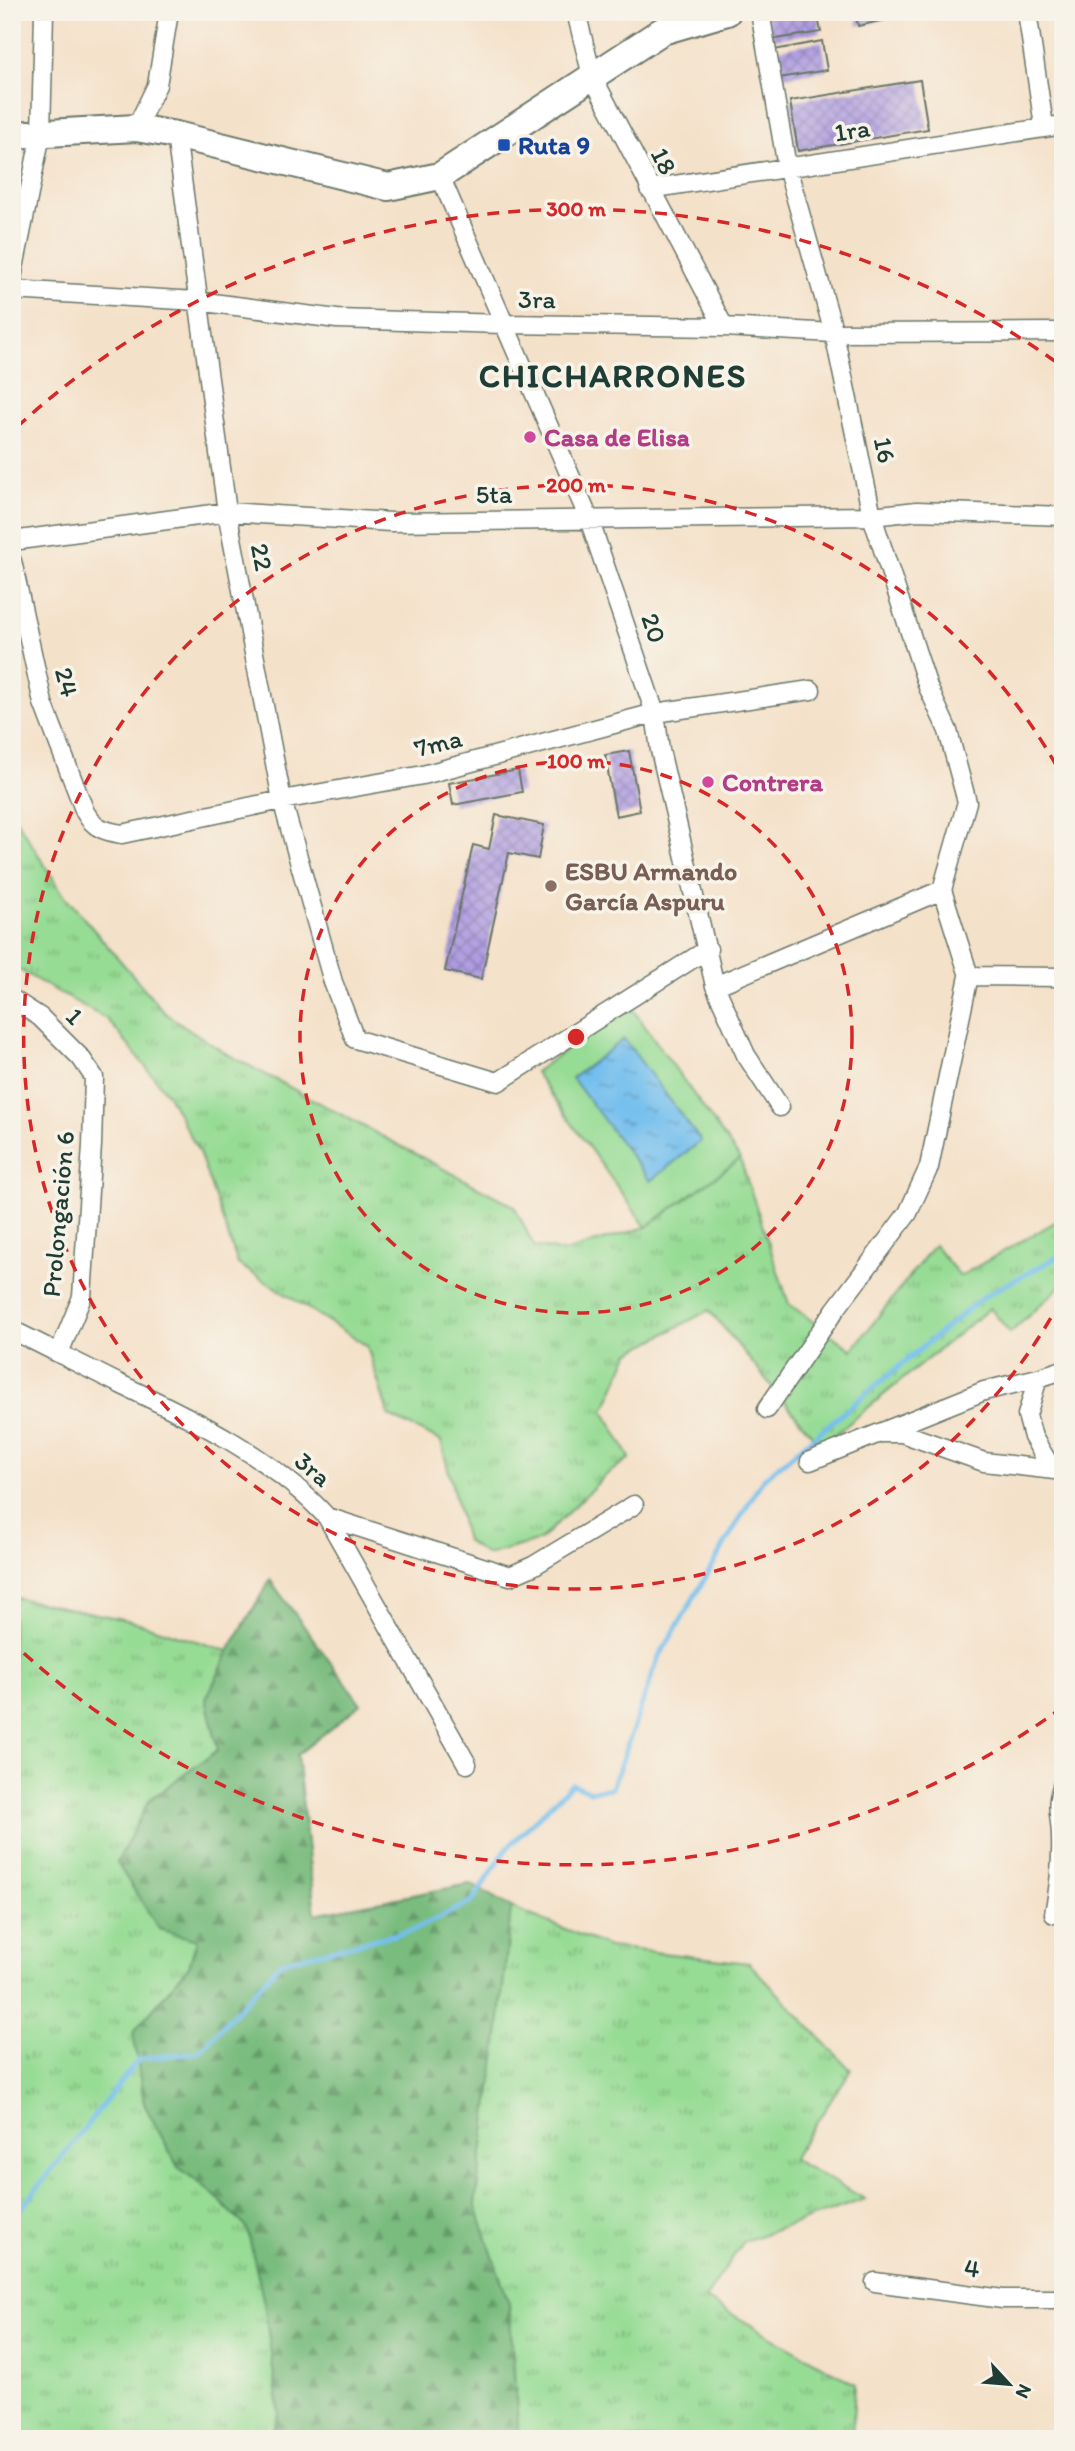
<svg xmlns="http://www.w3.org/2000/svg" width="1075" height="2451" viewBox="0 0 1075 2451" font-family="Itim,sans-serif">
<defs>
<pattern id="grass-tufts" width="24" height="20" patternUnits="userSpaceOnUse" patternTransform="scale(1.75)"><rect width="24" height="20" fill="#97dc95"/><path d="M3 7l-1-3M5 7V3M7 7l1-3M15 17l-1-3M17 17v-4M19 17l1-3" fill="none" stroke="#7bb47a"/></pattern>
<pattern id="forest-firs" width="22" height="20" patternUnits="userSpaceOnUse" patternTransform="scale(1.75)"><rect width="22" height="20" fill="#79bc7e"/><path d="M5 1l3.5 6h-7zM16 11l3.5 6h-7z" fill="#639a68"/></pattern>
<pattern id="water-ripples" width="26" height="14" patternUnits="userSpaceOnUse" patternTransform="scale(1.75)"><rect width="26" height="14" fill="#74bfee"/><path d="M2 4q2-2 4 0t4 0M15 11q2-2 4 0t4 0" fill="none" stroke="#5f9cc2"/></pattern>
<pattern id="building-cross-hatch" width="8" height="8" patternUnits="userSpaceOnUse" patternTransform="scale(1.75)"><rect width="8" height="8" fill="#ae9be1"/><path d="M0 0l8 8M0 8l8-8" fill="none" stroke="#8d80b7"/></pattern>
</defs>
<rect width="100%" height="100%" fill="#f7f3e8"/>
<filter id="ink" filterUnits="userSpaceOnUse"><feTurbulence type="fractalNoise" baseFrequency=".0143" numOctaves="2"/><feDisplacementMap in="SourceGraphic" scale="14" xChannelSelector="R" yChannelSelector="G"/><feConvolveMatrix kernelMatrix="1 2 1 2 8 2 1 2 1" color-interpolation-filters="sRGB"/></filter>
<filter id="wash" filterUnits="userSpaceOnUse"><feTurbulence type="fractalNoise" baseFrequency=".00686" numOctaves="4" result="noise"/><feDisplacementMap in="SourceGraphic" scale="28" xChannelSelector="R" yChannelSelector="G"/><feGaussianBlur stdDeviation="1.57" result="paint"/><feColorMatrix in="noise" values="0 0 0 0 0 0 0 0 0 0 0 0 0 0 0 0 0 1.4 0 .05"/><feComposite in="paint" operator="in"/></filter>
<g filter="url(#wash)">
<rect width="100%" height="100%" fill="#f4e1c9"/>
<!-- grass -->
<path fill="url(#grass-tufts)" stroke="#5b8c64" stroke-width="2" d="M12 813 63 894 165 1013 225 1053 514 1206 534 1246 564 1252 646 1227 740 1159 789 1304 852 1350 934 1245 960 1276 1057 1221 1063 1120V1284L1010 1333 990 1308 821 1446 709 1310 629 1353 604 1411 630 1458 606 1475 540 1540 487 1555 466 1541 441 1441 389 1416 367 1346 238 1264 199 1152 168 1095 108 1020 12 966Z
M270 1580 361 1704 297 1755 315 1914 470 1884 511 1907 609 1947 749 1963 851 2070 792 2159 865 2199 744 2241 705 2299 855 2384 852 2439H12V1597L132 1621 228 1651Z"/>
<!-- forest -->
<path fill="url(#forest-firs)" stroke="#4c7c59" stroke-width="2" d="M270 1580 361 1704 297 1755 315 1914 470 1884 511 1907 499 2029 475 2204 509 2303 519 2439H269L279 2413 264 2303 247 2228 209 2190 178 2167 144 2104 133 2032 189 1966 197 1940 159 1929 117 1863 149 1800 218 1750 206 1699 229 1651Z"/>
<!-- pitch -->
<path fill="#97dc95" stroke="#5b8c64" stroke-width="2" d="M629 1004 740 1159 646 1227 535 1072Z"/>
<!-- water -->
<path fill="url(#water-ripples)" stroke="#4a7e91" stroke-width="2" d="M624 1039 701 1141 650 1181 572 1078Z"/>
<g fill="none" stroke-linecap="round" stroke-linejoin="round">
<!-- stream -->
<path stroke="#74bfee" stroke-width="5" d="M12 2220 139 2059 199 2052 281 1962 413 1930 472 1902 507 1848 572 1784 590 1791 612 1788 658 1659 763 1479 983 1297 1063 1254"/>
</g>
<g id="blocks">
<!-- building -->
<path fill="url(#building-cross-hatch)" d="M778 12H817L821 32 769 40 765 14Z
M855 12H914V13L858 26Z
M822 41 827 70 779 78 774 50Z
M920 80 928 129 798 151 790 101Z
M629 751 640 811 616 816 605 755Z
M518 770 522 792 453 805 449 783Z
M496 815 544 825 538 859 509 853 481 979 445 971 473 845 489 849Z"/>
</g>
</g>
<g filter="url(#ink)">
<use href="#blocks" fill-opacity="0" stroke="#6a7668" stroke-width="2"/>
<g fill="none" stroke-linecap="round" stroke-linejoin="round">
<defs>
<path id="street" d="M576 12 592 76 724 327
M760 12 787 167 834 333 872 516 928 687 948 731 967 802 942 890
M1027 12 1044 126
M136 128 157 85 169 12
M176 135 227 512 282 800 333 982 355 1039 498 1082 708 949
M440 176 589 519 655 713 660 750 715 986 746 1055 780 1107
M649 189 1063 125
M12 278 41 134 44 12
M12 290 197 301 337 319 503 324 724 327 834 333 1063 332
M12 541 227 512 391 522 872 516 917 511 1063 516
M12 561 43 703 85 812C94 828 104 831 122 834L282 800 423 775 655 713 811 690
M969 976 1063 977
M715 986 942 890
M12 999 40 1017 81 1058 94 1077 92 1145 82 1297 59 1353
M12 1330C49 1348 85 1367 122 1385 196 1420 271 1456 327 1517L467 1764
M767 1409 835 1310 908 1213 929 1167 969 976 942 890
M884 1433H902L984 1462 1063 1471
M810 1461 984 1391 1038 1378
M1052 1469 1033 1437 1027 1415 1038 1378 1063 1370
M327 1517 510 1576 533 1566 634 1505
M1054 1914C1059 1888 1062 1863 1061 1838 1061 1814 1054 1808 1063 1784
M875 2282 1003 2299H1063"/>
<path id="secondary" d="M12 135 136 128 176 135 388 187 440 176 662 31 727 12"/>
</defs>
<!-- street casing -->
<use href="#street" stroke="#6a7668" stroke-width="21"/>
<!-- secondary casing -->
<use href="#secondary" stroke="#6a7668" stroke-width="30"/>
<!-- street -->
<use href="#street" stroke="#fff" stroke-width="18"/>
<!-- secondary -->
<use href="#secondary" stroke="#fff" stroke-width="26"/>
</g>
</g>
<!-- distance rings -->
<g fill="none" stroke="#d62828" stroke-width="3.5" stroke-dasharray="12 9">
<circle cx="576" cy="1037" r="276"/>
<path d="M1061 1300A552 552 0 1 1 1061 774"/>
<path d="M1063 1707A828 828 0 0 1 17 1647M17 427A828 828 0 0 1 1063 367"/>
</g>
<!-- markers -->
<rect fill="#1a4fb4" stroke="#f7f3e8" stroke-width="2.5" x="497" y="138" width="14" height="14" rx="3.5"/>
<g fill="#d1479c" stroke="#f7f3e8" stroke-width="2.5">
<circle cx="530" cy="437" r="7"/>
<circle cx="708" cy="782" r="7"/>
</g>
<circle fill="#8d6e63" stroke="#f7f3e8" stroke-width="2.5" cx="551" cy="886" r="7"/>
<g text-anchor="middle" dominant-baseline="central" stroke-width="7" stroke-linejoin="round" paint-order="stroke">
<!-- street labels -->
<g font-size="26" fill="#1f3d34" stroke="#f7f3e8">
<text transform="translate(852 130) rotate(-9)">1ra</text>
<text transform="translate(664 161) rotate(63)">18</text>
<text transform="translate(537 299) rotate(1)">3ra</text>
<text transform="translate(885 450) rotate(78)">16</text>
<text transform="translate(494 494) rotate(-1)">5ta</text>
<text transform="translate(262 557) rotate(79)">22</text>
<text transform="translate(654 628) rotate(71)">20</text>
<text transform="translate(67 682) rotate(75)">24</text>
<text transform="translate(438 743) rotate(-14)">7ma</text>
<text transform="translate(75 1016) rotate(45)">1</text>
<text transform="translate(58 1214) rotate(-85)">Prolongación 6</text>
<text transform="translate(313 1469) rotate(40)">3ra</text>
<text transform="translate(972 2268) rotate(8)">4</text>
</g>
<!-- transit labels -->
<g font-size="26" font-weight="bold" fill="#164399" stroke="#f7f3e8" text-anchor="start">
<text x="518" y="145">Ruta 9</text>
</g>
<!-- hotel labels -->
<g font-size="26" font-weight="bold" fill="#b23c85" stroke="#f7f3e8" text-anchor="start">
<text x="544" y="437">Casa de Elisa</text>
<text x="722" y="782">Contrera</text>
</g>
<!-- education labels -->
<g font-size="26" font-weight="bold" fill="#785e54" stroke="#f7f3e8" text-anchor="start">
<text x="565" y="871">ESBU Armando<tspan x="565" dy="30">García Aspuru</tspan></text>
</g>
<!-- district labels -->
<g font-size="33" font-weight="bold" letter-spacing="2" fill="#1f3d34" stroke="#f7f3e8">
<text x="613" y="375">CHICHARRONES</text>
</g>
</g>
<circle cx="576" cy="1037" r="10" fill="#d62828" stroke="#f7f3e8" stroke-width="3.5"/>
<g font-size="21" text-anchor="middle" font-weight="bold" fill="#d62828" stroke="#f7f3e8" stroke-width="7" stroke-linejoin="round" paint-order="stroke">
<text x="576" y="216">300 m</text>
<text x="576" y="492">200 m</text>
<text x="576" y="768">100 m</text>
</g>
<!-- margin -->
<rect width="1075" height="2451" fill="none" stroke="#f7f3e8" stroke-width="42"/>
<!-- north arrow -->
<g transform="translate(1009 2384) rotate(116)" stroke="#f7f3e8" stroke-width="5" paint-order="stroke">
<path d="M0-5L12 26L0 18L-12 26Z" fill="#1f3d34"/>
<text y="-10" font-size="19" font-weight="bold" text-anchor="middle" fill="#1f3d34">N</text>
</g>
</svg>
